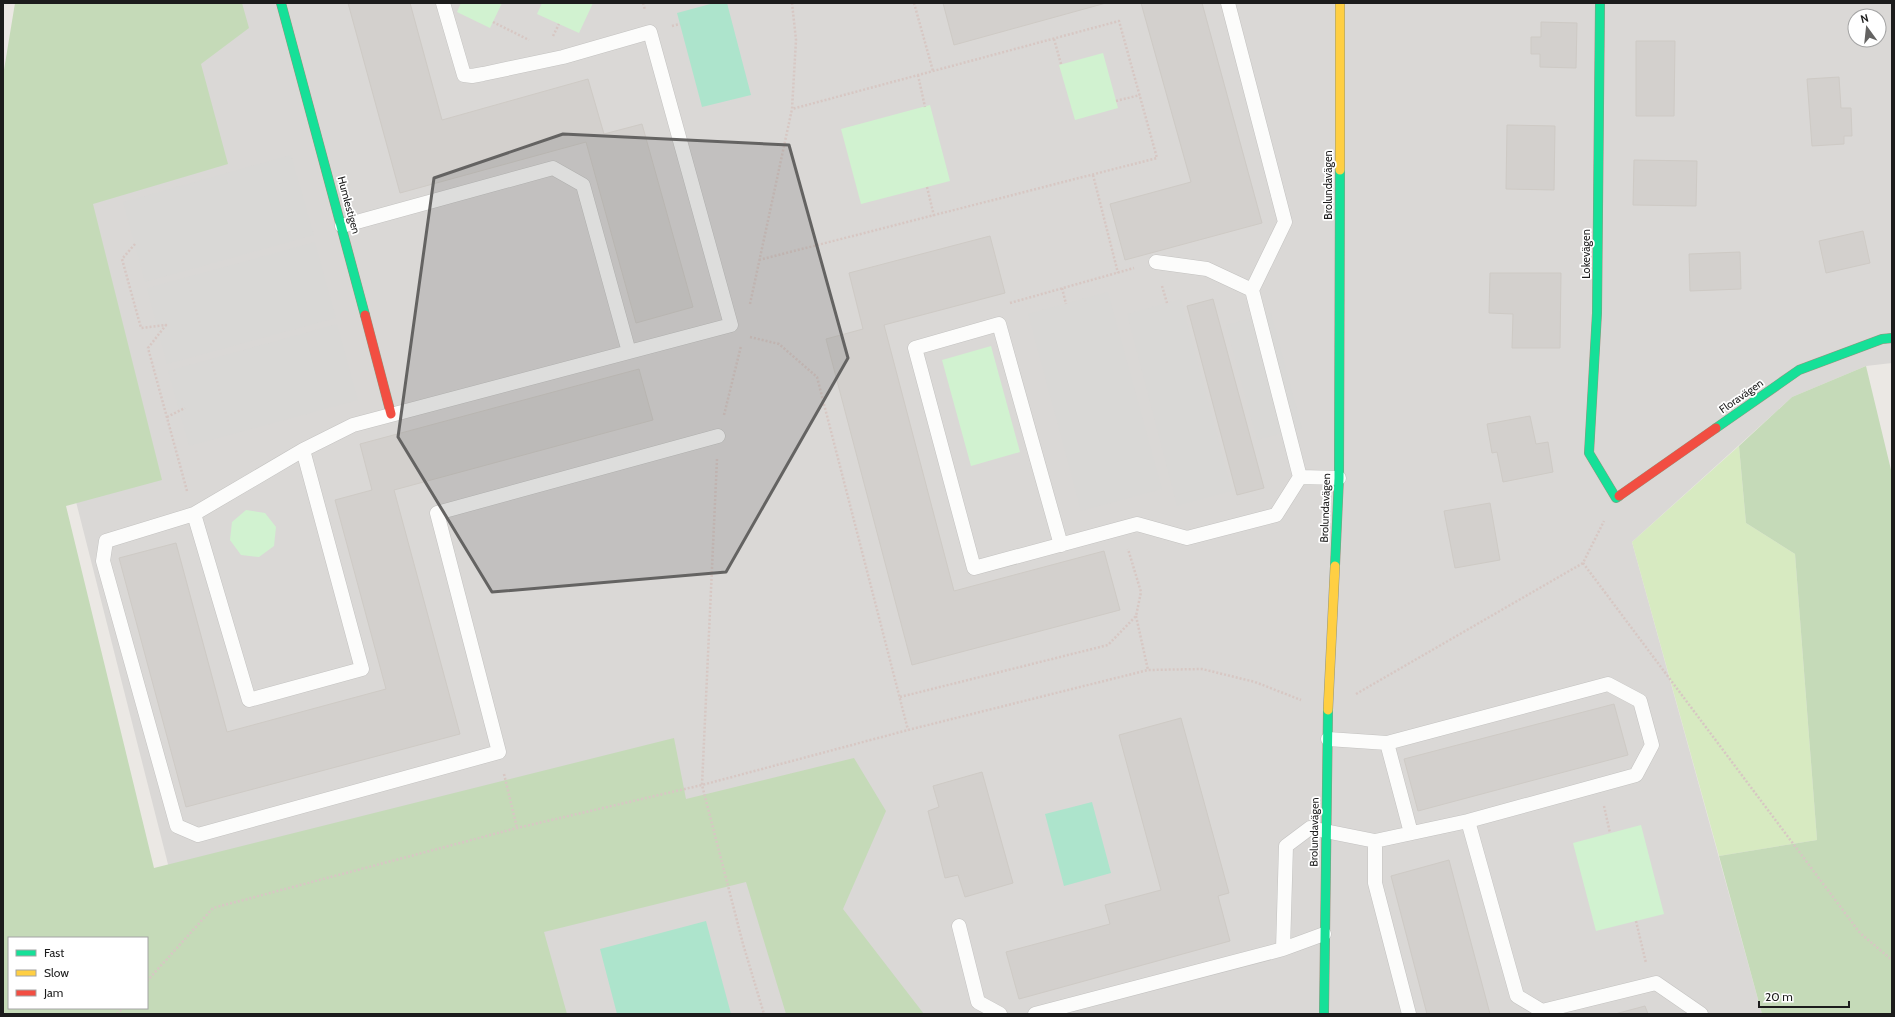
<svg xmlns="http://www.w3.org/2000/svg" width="1895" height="1017" viewBox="0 0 1895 1017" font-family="Cabin,sans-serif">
<rect width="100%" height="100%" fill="#ebe8e4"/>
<!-- residential -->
<path fill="#dad8d6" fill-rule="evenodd" d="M91 3H1892V363L1866 366 1792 397 1632 542 1762 1014H206L71 482ZM1855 16H1879V40H1855Z"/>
<!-- religious -->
<path fill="#d9d8d6" d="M291 155 314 235 145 282 123 202Z
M315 242 336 318 167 364 147 288Z
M1108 292 1162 489 1081 511 1028 314Z
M1181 299 1232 491 1177 506 1127 314Z
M1271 313 1302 428 1257 440 1226 325Z
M337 324 358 400 189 446 168 371Z"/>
<!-- grass -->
<path fill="#d7eac1" d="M1739 446 1746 523 1795 554 1817 840 1719 856 1632 542Z"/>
<!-- forest -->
<path fill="#c5dab8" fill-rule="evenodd" d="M15 3H242L249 28 201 64 228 164 93 204 162 480 66 506 154 868 674 738 686 799 854 758 886 811 843 909 924 1014H786L746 882 544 932 567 1014H3V76ZM9 938H147V1008H9Z
M1866 366 1892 474V1014H1762L1719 856 1817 840 1795 554 1746 523 1739 446 1792 397Z"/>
<!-- park -->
<path fill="#d1f2d0" d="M461 3H502L490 28 457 12Z
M542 3H593L579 33 537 14Z
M1103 53 1118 108 1075 120 1059 65Z
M930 105 950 181 861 204 841 129Z
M991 346 1020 452 971 466 942 360Z
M246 510 265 513 276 527 274 546 259 557 241 555 230 540 232 522Z
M1641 825 1664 914 1596 931 1573 843Z"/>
<!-- pitch -->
<path fill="#ade4cc" d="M714 3H727L751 95 702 107 677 13Z
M1092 802 1111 873 1064 886 1045 814Z
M706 921 731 1014H617L600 949Z"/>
<!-- building -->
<path fill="#d3d0cd" stroke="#cecac5" d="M348 3H410L442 120 588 79 604 134 642 124 693 307 636 323 586 142 400 193Z
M943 3H1106L954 45Z
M1141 3H1202L1262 223 1125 260 1110 204 1191 182Z
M1541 22 1577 23 1576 68 1540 67V54H1531V37H1541Z
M1636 41H1675L1674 116H1636Z
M1839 77 1841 108H1851L1852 136H1844V144L1812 146 1807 79Z
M1507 125 1555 126 1554 190 1506 189Z
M1634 160 1697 161 1696 206 1633 205Z
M1863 231 1870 263 1826 273 1819 241Z
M990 236 1005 293 884 325 954 591 1104 551 1120 610 912 665 826 339 863 329 849 273Z
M1740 252 1741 289 1690 291 1689 254Z
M1490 273H1561L1560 348H1512L1513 314 1489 313Z
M1213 299 1264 488 1237 495 1187 306Z
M639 369 653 420 394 490 460 734 186 807 119 558 176 543 227 732 386 689 335 500 372 490 360 444Z
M1530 416 1536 444 1548 442 1553 472 1503 482 1497 452 1492 453 1487 424Z
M1490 503 1500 560 1455 568 1444 511Z
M1614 704 1628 755 1418 811 1404 759Z
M1181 718 1229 893 1218 896 1230 941 1019 999 1006 952 1110 924 1105 905 1161 890 1119 735Z
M982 772 1013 883 965 897 958 875 945 878 928 811 939 807 933 786Z
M1449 860 1490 1014H1427L1391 876Z
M1645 1006 1648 1014H1615Z"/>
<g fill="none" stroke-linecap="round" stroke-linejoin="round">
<defs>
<path id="lane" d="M342 226 553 168 583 185 629 352
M1156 262 1207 269 1252 290
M303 450 362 669 249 700 194 514 303 450 353 425 731 325 650 32 563 57 483 74 472 76 464 75 443 3
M1300 477 1339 478
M194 514 106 541 103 561 177 826 198 835 499 752 437 513 718 436
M1061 545 999 324 915 348 974 568 1137 524 1187 538 1276 515 1300 477 1252 290 1285 222 1228 3
M1387 743 1411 833
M1468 821 1517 996 1542 1011 1656 983 1701 1014
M1375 841V883L1409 1014
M959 926 978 1002 1000 1014
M1283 949 1286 846 1310 828 1375 841 1468 821 1636 775 1652 745 1640 701 1608 684 1387 743 1328 739
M1035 1014 1283 949 1324 934"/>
<path id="fast" d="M281 3 365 315
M1600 3 1597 313 1589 453 1616 498 1619 496
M1716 428 1799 370 1882 339 1892 338
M1335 566 1339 478 1340 170
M1324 1014 1328 710"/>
<path id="slow" d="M1340 170V3
M1328 710 1335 566"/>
<path id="jam" d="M365 315 391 414
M1619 496 1716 428"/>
</defs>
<!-- lane casing -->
<use href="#lane" stroke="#c3c2c0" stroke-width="15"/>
<!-- fast casing -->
<use href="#fast" stroke="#93947c" stroke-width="10"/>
<!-- slow casing -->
<use href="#slow" stroke="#93947c" stroke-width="10"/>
<!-- jam casing -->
<use href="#jam" stroke="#93947c" stroke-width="10"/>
<!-- path -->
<path stroke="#d7c7c3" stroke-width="2.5" stroke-dasharray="2 2" stroke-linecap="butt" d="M643 3 645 10
M914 3 933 71
M493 22 529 40
M672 26 680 24
M553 36 559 24
M1054 39 1061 64
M918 75 925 107
M1116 101 1140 95
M1093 175 1118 273
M927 187 934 216
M135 244 122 259 141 328 166 325 148 348 187 491
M759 260 1157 158 1119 21 792 109
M1162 286 1167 303
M1062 288 1066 304
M1010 303 1134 268
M750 304 792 109 796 40 792 3
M750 337 779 344 817 377 908 730
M724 415 741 346
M167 417 185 408
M717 459 702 785 743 944 764 1014
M1583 563 1860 933 1892 960
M1136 616 1148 670
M1356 694 1583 563 1604 521
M900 697 1108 645 1136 616 1141 592 1128 549
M504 774 517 828
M1604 806 1610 833
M1636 921 1646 963
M147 981 213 908 517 828 702 785 908 730 1148 670 1202 669 1255 682 1301 700
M117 1014 123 1008"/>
<!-- lane -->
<use href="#lane" stroke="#fcfcfb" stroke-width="14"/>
<!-- fast -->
<use href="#fast" stroke="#16e098" stroke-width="9"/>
<!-- slow -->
<use href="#slow" stroke="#ffcf43" stroke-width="9"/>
<!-- jam -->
<use href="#jam" stroke="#f24e42" stroke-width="9"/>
</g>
<!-- marked area -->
<path fill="#646362" fill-opacity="0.2" stroke="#646362" stroke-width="3" stroke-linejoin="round" d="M563 134 789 145 848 358 726 572 492 592 398 437 434 178Z"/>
<g text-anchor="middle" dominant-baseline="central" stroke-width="3.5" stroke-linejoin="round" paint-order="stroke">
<!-- street labels -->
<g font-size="11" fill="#1c1c1c" stroke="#fff">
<text transform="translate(1328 185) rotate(-90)">Brolundavägen</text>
<text transform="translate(349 205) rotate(75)">Humlestigen</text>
<text transform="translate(1586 254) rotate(-90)">Lokevägen</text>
<text transform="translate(1741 396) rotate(-35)">Floravägen</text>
<text transform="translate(1325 508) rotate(-88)">Brolundavägen</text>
<text transform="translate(1314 832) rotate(-89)">Brolundavägen</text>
</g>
</g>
<!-- border -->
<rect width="1895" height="1017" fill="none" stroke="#1c1c1c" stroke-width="8"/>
<!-- legend -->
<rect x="8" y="937" width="140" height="72" fill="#ffffff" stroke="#a4a4a4"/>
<rect x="16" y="950" width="20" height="6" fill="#16e098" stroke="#a4a4a4"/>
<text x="44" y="957" font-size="12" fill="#1c1c1c">Fast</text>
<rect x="16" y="970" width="20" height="6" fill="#ffcf43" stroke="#a4a4a4"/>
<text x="44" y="977" font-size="12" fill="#1c1c1c">Slow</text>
<rect x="16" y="990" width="20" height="6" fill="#f24e42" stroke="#a4a4a4"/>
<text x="44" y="997" font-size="12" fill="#1c1c1c">Jam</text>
<!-- north arrow -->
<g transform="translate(1867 28) rotate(345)"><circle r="19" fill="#ffffff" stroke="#a4a4a4"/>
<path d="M0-3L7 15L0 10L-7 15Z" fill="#646362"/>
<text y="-6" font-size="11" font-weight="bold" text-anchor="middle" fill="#1c1c1c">N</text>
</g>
<!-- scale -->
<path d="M1759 1001v6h90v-6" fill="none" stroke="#1c1c1c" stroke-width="2"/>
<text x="1765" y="1001" font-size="12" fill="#1c1c1c" stroke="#ffffff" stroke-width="3" paint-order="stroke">20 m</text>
</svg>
